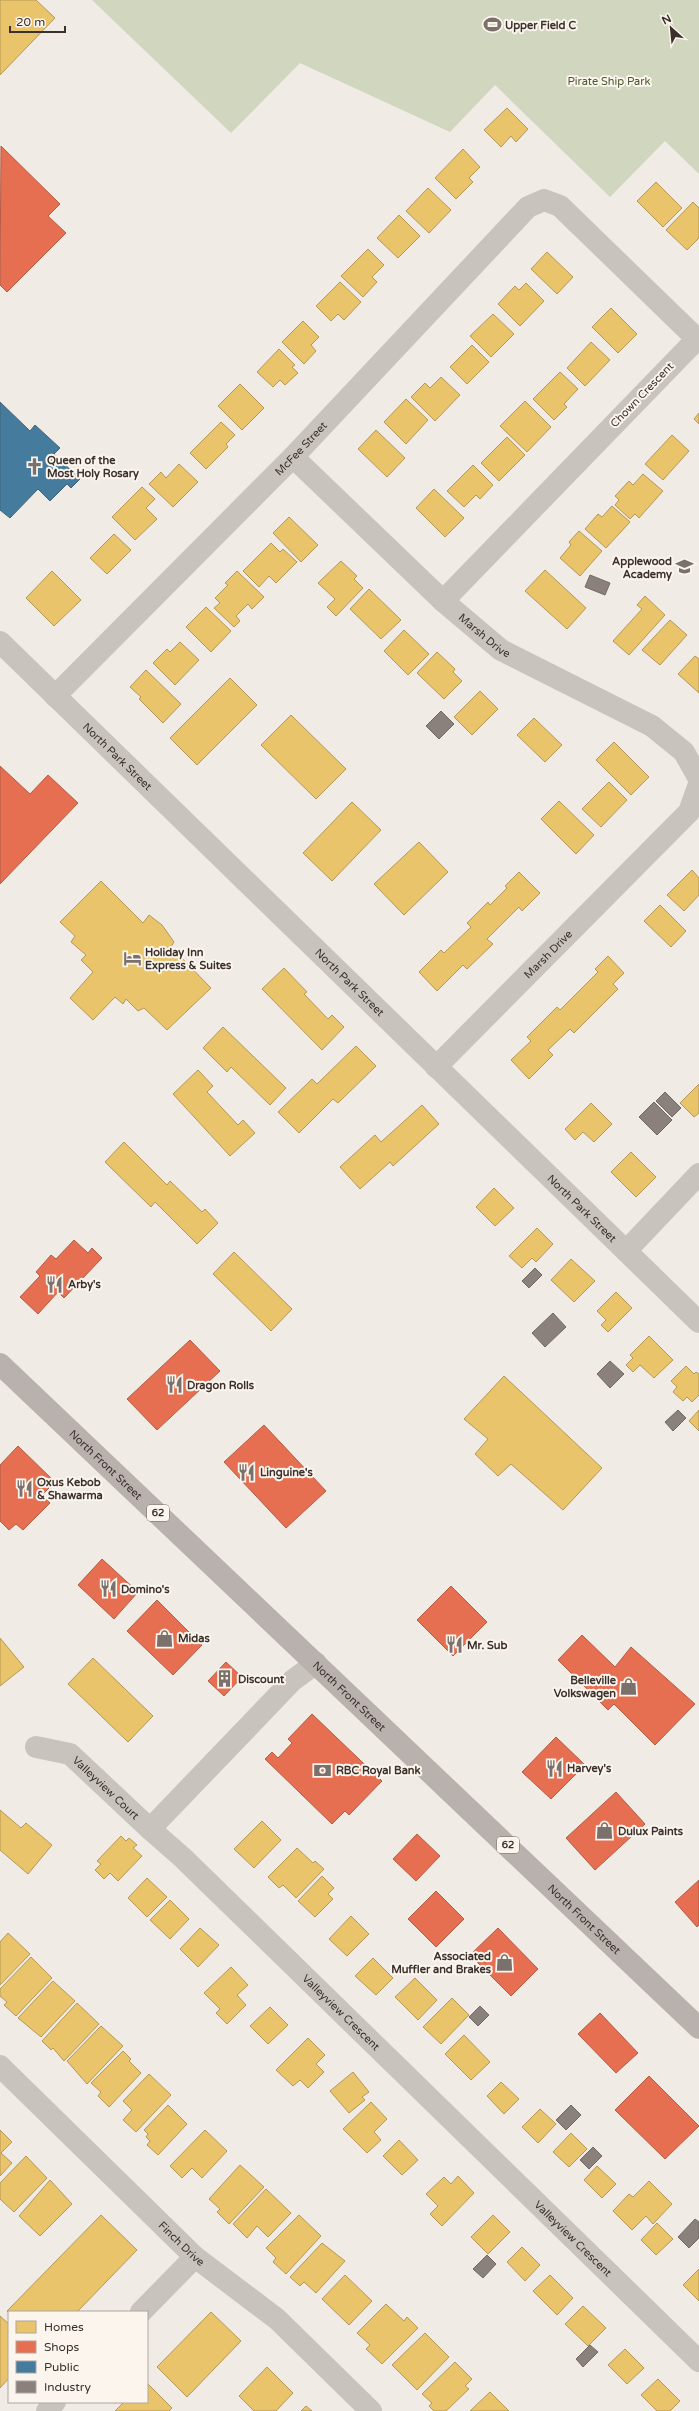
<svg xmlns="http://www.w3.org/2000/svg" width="699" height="2411" viewBox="0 0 699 2411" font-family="'Varela Round',sans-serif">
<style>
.green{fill:#d1d6bf}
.homes{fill:#e9c46a;stroke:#b59857}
.shops{fill:#e76f51;stroke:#b35c46}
.public{fill:#457b9d;stroke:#42647b}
.industry{fill:#8a817c;stroke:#726964}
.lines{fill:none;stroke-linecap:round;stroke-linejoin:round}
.minor{stroke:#c9c3be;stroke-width:22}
.major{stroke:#b8b1ad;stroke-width:22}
.labels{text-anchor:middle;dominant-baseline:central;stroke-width:4;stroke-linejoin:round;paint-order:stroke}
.shield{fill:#fbf5ee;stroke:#756b66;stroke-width:1}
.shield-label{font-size:10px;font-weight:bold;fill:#3b302b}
.poi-label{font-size:11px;font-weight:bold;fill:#3b302b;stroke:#fbf5ee;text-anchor:start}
.park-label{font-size:11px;fill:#4a5a2e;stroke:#fbf5ee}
.street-label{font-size:11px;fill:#3b302b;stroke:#fbf5ee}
</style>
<rect width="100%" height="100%" fill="#f0ebe5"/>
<path class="green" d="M92 0H699V174L665 141 610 197 495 85 450 132 300 63 231 133Z"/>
<path class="homes" d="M0 0H36L55 18 0 75Z
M507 108 528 129 516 142 511 136 501 147 484 130Z
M463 149 480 167 469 178 473 182 456 199 435 178Z
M656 182 682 208 663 227 637 201Z
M428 188 451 210 429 233 406 211Z
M693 202 699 208V238L687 250 666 230Z
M399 215 420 236 398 258 377 238Z
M368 249 384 265 372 277 377 282 363 297 341 276Z
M547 252 573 277 557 294 531 269Z
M340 282 361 302 344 320 338 314 331 321 316 306Z
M526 283 544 301 520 326 498 304 515 286 519 290Z
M611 308 637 334 618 353 592 327Z
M493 314 514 334 491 357 470 336Z
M303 321 319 337 311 345 316 351 304 364 282 342Z
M591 342 610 360 585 386 567 368Z
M472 345 489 362 467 384 450 367Z
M279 349 295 365 292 367 298 373 285 385 280 380 273 387 257 372Z
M560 372 578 389 564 404 567 407 554 420 533 399Z
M441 377 460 395 435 421 411 397 425 383 430 388Z
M240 384 264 408 242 430 218 406Z
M406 399 428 420 406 444 384 422Z
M525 401 551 427 527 452 500 426Z
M699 413V424L694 419Z
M221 422 235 435 226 444 228 447 206 469 190 453Z
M376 430 405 458 387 477 358 449Z
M672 435 689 451 663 480 645 464Z
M507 437 525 455 499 481 481 463Z
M179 464 198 482 173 507 149 484 161 472 166 478Z
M473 465 493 485 480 499 476 495 464 507 447 491Z
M643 474 663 491 639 518 635 514 630 519 615 505 619 500 615 496 629 481 633 485Z
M142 487 155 499 146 508 157 519 135 540 112 517Z
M434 489 464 518 445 537 416 508Z
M612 506 630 522 606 548 585 529 598 514 602 517Z
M289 517 318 545 301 562 273 533Z
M579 531 602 551 580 576 560 558 571 545 569 542Z
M114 534 131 550 107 574 90 558Z
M271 543 280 552 283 549 297 562 276 583 269 576 259 587 243 571Z
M341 561 357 576 354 579 363 588 336 616 327 607 335 599 318 583Z
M545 570 586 608 567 629 525 591Z
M52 571 81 600 54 626 26 598Z
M237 571 264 597 252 609 248 604 236 616 240 621 234 627 214 608 220 603 215 598 228 585 225 583Z
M369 589 401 620 381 639 350 609Z
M645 596 665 615 629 655 613 641 642 609 637 605Z
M206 607 231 631 211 652 186 627Z
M670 620 687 635 660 665 642 650Z
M404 630 429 654 408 675 384 651Z
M180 642 199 660 175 685 153 663 167 649 170 652Z
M437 652 455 669 453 672 462 681 444 699 417 673Z
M695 656 699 659V693L678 674Z
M146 670 181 704 163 723 139 699 141 697 130 687Z
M230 678 257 705 197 765 170 738Z
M480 691 498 709 472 735 454 717Z
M291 715 346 769 316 799 261 745Z
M534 718 562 745 545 762 517 735Z
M614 742 649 777 631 795 596 760Z
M609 782 627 800 601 827 582 809Z
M559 801 594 835 576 854 541 819Z
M352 802 381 830 332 881 303 853Z
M419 842 448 872 404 915 374 884Z
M692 870 699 878V895L684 911 667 895Z
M519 872 540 893 522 911 519 907 487 939 493 944 467 969 463 965 437 991 419 972 441 950 444 953 471 927 467 923 488 902 490 905 507 888 505 886Z
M101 881 143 923 149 915 162 925 174 942 171 947 211 988 167 1030 144 1008 138 1011 126 999 123 1004 115 997 93 1020 70 998 93 972 81 960 86 955 71 942 75 936 60 922Z
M660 905 686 931 671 947 644 921Z
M608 956 624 973 613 984 618 989 574 1033 570 1029 548 1050 553 1055 529 1079 511 1060 531 1041 527 1037 557 1007 560 1010 598 972 595 969Z
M284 968 307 992 304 994 328 1019 332 1015 344 1027 322 1050 262 989Z
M223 1027 286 1088 270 1105 231 1067 227 1072 203 1048Z
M356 1046 376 1066 338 1103 333 1099 299 1133 278 1112 312 1079 317 1084Z
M198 1070 213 1086 207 1092 238 1125 243 1120 255 1133 230 1156 173 1094Z
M699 1084V1113L694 1117 680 1103Z
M591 1103 612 1124 594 1142 583 1132 575 1140 565 1129Z
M422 1105 439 1124 393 1166 390 1162 360 1189 340 1167 375 1135 381 1142Z
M124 1142 167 1185 170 1181 202 1212 205 1209 218 1223 197 1244 155 1202 151 1207 105 1162Z
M631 1152 656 1177 636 1197 611 1172Z
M494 1188 514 1208 495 1226 476 1207Z
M537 1228 553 1244 536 1262 532 1258 522 1268 509 1256Z
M234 1252 292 1309 271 1331 213 1274Z
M571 1259 595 1281 574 1302 551 1280Z
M616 1292 632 1308 608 1332 601 1325 606 1320 597 1311Z
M649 1336 673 1360 654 1378 640 1365 633 1372 626 1365 633 1358 630 1355Z
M686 1366 694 1374 696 1372 699 1374V1395L692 1402 687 1397 683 1401 673 1392 677 1387 671 1381Z
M504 1376 602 1468 563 1510 511 1464 498 1476 475 1454 488 1439 464 1419Z
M699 1410V1431L689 1421Z
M0 1638 24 1667 0 1686Z
M93 1658 153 1716 128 1742 68 1684Z
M0 1810 21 1828 26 1823 52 1845 28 1874 0 1850Z
M262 1821 281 1840 254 1868 234 1849Z
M121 1836 126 1841 129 1838 137 1845 133 1848 142 1856 118 1881 110 1873 104 1879 95 1870 101 1864 97 1861Z
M297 1848 313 1863 315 1861 324 1869 296 1898 283 1885 279 1888 268 1877Z
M322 1876 334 1888 328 1894 333 1899 315 1917 298 1901Z
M147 1878 167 1897 147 1917 128 1898Z
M170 1900 189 1919 170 1939 150 1920Z
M351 1916 369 1934 347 1956 329 1939Z
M200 1928 219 1945 198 1967 180 1949Z
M8 1933 30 1954 0 1985V1942Z
M31 1957 52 1978 16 2016 4 2005 7 2002 0 1996V1989Z
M373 1958 393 1978 376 1995 355 1976Z
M231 1967 248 1985 237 1995 246 2005 227 2024 216 2013 220 2009 204 1993Z
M415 1978 437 2000 418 2020 395 1997Z
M53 1981 75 2001 41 2037 18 2018Z
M452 1998 469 2015 441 2044 423 2027Z
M77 2003 99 2024 64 2061 53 2048 51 2050 42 2041Z
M270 2007 288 2025 268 2044 250 2026Z
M101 2026 123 2046 87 2084 67 2061Z
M464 2035 490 2062 471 2080 445 2054Z
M308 2038 325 2055 316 2064 324 2072 308 2088 300 2080 293 2086 276 2070Z
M123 2051 131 2059 129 2061 141 2073 109 2107 98 2096 101 2092 91 2083Z
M353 2072 369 2092 362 2097 365 2100 349 2113 330 2091Z
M149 2074 171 2095 136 2132 123 2120 132 2110 123 2101Z
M501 2082 519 2099 504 2114 487 2096Z
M371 2102 387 2119 374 2132 381 2140 367 2153 343 2129Z
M168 2105 187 2124 158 2155 147 2145 150 2141 146 2137 148 2134 144 2130Z
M540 2109 556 2124 538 2143 522 2127Z
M0 2130 12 2142 1 2153 12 2163 0 2176Z
M205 2130 227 2151 202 2178 192 2168 182 2178 170 2166Z
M571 2133 587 2149 569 2167 553 2152Z
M399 2140 418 2160 402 2175 383 2156Z
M26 2156 47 2178 14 2212 0 2199V2183Z
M240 2165 264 2187 229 2224 217 2212 220 2209 209 2199Z
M597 2166 616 2184 602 2198 584 2180Z
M458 2176 474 2193 442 2226 430 2214 438 2206 426 2194 444 2177 451 2184Z
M50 2180 72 2204 40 2236 19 2216Z
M649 2181 672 2204 653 2224 646 2216 632 2230 613 2211 629 2194 633 2197Z
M266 2189 291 2213 268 2237 257 2226 247 2238 233 2224Z
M101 2215 137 2250 77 2312 9 2313 7 2311Z
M299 2215 321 2236 286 2274 273 2262 276 2258 266 2248Z
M493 2215 510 2232 488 2254 471 2237Z
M657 2223 673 2239 656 2255 641 2240Z
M322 2243 345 2261 316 2293 304 2282 300 2286 290 2277Z
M522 2247 540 2265 525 2281 507 2262Z
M699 2269V2301L683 2285Z
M345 2275 372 2301 349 2325 322 2299Z
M550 2275 573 2298 557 2315 533 2291Z
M386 2304 404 2321 407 2317 418 2328 382 2364 366 2349 370 2345 357 2333Z
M583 2306 606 2328 588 2346 565 2324Z
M211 2312 241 2341 187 2397 157 2367Z
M0 2316 9 2324V2378L0 2388Z
M425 2333 449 2357 417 2390 392 2365Z
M625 2349 644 2368 627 2384 608 2365Z
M455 2362 472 2379 465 2386 469 2389 446 2411H434L429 2406 432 2403 422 2394Z
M267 2367 293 2393 276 2411H254L239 2396Z
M658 2379 680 2401 670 2411H657L641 2395Z
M147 2383 172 2408 169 2411H115L124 2402H147Z
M490 2392 509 2411H470Z
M306 2406 312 2411H301Z"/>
<path class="shops" d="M1 146 60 204 48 216 66 233 7 292 0 285Z
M0 766 30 794 48 775 78 803 0 884Z
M74 1240 88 1253 92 1248 102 1258 64 1298 58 1292 38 1314 20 1297 40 1276 36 1272 51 1255 56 1259Z
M190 1340 220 1371 157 1430 127 1399Z
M264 1425 326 1491 286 1528 224 1462Z
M18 1446 55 1482 42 1495 50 1503 23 1530 16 1524 9 1530 0 1521V1465Z
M102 1559 138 1592 114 1619 78 1585Z
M451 1586 487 1622 453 1656 417 1620Z
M157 1600 202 1645 173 1675 127 1631Z
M582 1635 615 1667 631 1647 695 1704 655 1745 614 1704 608 1710 558 1660Z
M226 1662 242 1677 224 1696 208 1681Z
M312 1714 382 1781 349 1815 345 1811 332 1824 265 1759 272 1752 278 1758 292 1743 288 1739Z
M556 1737 585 1765 551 1799 522 1772Z
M616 1792 645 1824 595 1870 566 1838Z
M417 1834 440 1856 416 1881 393 1859Z
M699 1880V1925L697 1927 675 1902Z
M436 1891 464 1919 436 1947 408 1919Z
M498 1928 538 1969 511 1996 470 1955Z
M600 2013 638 2053 616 2073 578 2034Z
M649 2076 699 2126 665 2159 615 2110Z"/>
<path class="public" d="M0 402 30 431 35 425 60 448 54 454 80 479 71 488 67 484 50 501 38 489 10 518 0 510Z"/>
<path class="industry" d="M590 575 610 583 605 595 585 587Z
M441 711 454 724 439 739 426 726Z
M665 1092 681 1108 672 1117 656 1101Z
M654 1102 672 1120 657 1135 639 1117Z
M535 1268 542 1275 529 1288 522 1281Z
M553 1313 566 1327 545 1347 532 1333Z
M610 1361 624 1374 610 1388 597 1374Z
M678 1410 686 1418 673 1431 665 1422Z
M480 2006 489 2015 478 2026 469 2017Z
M571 2105 581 2115 566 2130 556 2120Z
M593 2147 602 2156 589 2169 580 2160Z
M695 2219 699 2222V2238L689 2248 678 2237Z
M487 2255 496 2264 483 2278 473 2269Z
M590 2345 598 2352 583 2367 576 2359Z"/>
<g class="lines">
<g class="minor">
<path id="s1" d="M293 457 443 601 501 650 652 726 684 752 699 779"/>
<path id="s2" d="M0 642 699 1322"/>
<path id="s3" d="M55 696 293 457 528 207 544 200 560 206 697 339 443 601"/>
<path id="s4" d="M436 1067 689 812 699 784"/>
<path d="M626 1251 699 1174"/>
<path id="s5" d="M316 1663 292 1681 150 1829 183 1858 699 2361"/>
<path id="s6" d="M36 1747 70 1754 150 1829"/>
<path id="s7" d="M0 2066 195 2257 277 2319 371 2411"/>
<path d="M141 2312 195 2257"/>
<path d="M47 2411 55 2402"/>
</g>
<path class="major" id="s8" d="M0 1364 699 2028"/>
</g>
<defs>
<symbol id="stadium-bare" viewBox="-9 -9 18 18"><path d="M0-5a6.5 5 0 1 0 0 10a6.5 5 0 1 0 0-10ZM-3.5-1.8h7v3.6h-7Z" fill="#7a716c" stroke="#fbf5ee" stroke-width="2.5" paint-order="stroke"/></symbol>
<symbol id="church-bare" viewBox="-9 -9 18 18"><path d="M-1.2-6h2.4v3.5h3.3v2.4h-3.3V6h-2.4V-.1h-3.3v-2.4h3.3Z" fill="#7a716c" stroke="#fbf5ee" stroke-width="2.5" paint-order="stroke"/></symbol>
<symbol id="school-bare" viewBox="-9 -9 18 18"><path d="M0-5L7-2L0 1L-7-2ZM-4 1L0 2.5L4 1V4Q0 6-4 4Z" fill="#7a716c" stroke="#fbf5ee" stroke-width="2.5" paint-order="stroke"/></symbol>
<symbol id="hotel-bare" viewBox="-9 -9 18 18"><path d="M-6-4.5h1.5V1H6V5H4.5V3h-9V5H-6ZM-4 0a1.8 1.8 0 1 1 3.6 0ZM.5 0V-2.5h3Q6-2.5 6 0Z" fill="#7a716c" stroke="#fbf5ee" stroke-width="2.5" paint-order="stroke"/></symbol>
<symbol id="restaurant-bare" viewBox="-9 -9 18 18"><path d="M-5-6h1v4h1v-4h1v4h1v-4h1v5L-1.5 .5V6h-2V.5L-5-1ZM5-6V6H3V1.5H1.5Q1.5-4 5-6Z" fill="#7a716c" stroke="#fbf5ee" stroke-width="2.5" paint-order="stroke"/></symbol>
<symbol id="shop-bare" viewBox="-9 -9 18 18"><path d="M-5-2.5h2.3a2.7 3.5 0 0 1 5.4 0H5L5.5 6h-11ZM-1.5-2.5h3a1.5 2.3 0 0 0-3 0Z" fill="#7a716c" stroke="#fbf5ee" stroke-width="2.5" paint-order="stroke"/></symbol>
<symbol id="building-bare" viewBox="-9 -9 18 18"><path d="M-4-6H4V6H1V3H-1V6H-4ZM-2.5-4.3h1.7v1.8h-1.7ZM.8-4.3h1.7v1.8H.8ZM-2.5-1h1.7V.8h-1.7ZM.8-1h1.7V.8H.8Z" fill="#7a716c" stroke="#fbf5ee" stroke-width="2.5" paint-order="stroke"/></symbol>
<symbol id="bank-bare" viewBox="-9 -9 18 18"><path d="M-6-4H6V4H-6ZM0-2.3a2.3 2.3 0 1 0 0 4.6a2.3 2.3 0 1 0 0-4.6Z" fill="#7a716c" stroke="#fbf5ee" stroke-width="2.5" paint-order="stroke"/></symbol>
</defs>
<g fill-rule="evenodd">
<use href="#stadium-bare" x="480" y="12" width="25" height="25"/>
<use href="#church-bare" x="22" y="454" width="25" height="25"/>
<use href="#school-bare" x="672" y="554" width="25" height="25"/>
<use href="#hotel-bare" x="120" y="946" width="25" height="25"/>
<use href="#restaurant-bare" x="42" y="1272" width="25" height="25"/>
<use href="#restaurant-bare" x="162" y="1372" width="25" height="25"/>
<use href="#restaurant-bare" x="234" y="1460" width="25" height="25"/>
<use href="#restaurant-bare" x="12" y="1476" width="25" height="25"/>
<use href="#restaurant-bare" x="96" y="1576" width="25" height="25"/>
<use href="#shop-bare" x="152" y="1626" width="25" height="25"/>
<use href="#restaurant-bare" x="442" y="1632" width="25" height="25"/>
<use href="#building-bare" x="212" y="1666" width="25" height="25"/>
<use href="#shop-bare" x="616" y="1674" width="25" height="25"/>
<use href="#restaurant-bare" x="542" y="1756" width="25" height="25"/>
<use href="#bank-bare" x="310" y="1758" width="25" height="25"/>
<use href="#shop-bare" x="592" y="1818" width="25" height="25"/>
<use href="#shop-bare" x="492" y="1950" width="25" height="25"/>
</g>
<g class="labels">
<g class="shield">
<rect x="147" y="1505" width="22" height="16" rx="3"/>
<rect x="497" y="1837" width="22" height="16" rx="3"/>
</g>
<g class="shield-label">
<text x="158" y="1513">62</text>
<text x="508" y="1845">62</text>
</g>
<g class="poi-label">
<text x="505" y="25">Upper Field C</text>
<text x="47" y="460">Queen of the<tspan x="47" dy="13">Most Holy Rosary</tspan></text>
<text x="672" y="561" text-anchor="end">Applewood<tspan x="672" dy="13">Academy</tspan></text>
<text x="145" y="952">Holiday Inn<tspan x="145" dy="13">Express &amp; Suites</tspan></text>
<text x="68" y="1284">Arby's</text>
<text x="187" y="1385">Dragon Rolls</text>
<text x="260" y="1472">Linguine's</text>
<text x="37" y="1482">Oxus Kebob<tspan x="37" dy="13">&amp; Shawarma</tspan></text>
<text x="121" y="1589">Domino's</text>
<text x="178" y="1638">Midas</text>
<text x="467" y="1645">Mr. Sub</text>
<text x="238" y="1679">Discount</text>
<text x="616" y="1680" text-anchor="end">Belleville<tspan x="616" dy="13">Volkswagen</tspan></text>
<text x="567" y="1768">Harvey's</text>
<text x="336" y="1770">RBC Royal Bank</text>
<text x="618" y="1831">Dulux Paints</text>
<text x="491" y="1956" text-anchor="end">Associated<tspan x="491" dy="13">Muffler and Brakes</tspan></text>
</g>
<g class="park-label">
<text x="609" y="81">Pirate Ship Park</text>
</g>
<g class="street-label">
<text transform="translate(642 395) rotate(-46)">Chown Crescent</text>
<text stroke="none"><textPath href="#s3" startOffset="349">McFee Street</textPath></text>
<text stroke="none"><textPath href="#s1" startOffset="262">Marsh Drive</textPath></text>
<text stroke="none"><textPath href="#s2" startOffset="164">North Park Street</textPath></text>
<text stroke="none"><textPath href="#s4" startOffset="159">Marsh Drive</textPath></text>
<text stroke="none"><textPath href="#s2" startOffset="488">North Park Street</textPath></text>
<text stroke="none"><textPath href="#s2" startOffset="812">North Park Street</textPath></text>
<text stroke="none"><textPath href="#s8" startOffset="146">North Front Street</textPath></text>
<text stroke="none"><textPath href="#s8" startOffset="482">North Front Street</textPath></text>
<text stroke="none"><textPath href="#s6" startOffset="84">Valleyview Court</textPath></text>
<text stroke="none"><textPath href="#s8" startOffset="806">North Front Street</textPath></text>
<text stroke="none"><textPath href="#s5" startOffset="500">Valleyview Crescent</textPath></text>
<text stroke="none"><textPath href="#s5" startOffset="824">Valleyview Crescent</textPath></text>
<text stroke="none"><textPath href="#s7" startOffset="254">Finch Drive</textPath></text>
</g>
</g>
<rect x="8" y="2311" width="140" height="92" fill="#fbf5ee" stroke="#aea6a0"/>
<rect x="16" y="2321" width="20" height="12" fill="#e9c46a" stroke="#aea6a0"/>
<text x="44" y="2331" font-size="12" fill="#3b302b">Homes</text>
<rect x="16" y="2341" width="20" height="12" fill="#e76f51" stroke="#aea6a0"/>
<text x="44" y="2351" font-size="12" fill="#3b302b">Shops</text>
<rect x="16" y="2361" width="20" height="12" fill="#457b9d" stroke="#aea6a0"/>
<text x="44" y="2371" font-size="12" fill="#3b302b">Public</text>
<rect x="16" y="2381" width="20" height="12" fill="#8a817c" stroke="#aea6a0"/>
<text x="44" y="2391" font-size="12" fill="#3b302b">Industry</text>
<g transform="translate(671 28) rotate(333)" stroke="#fbf5ee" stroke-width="3" paint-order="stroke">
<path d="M0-3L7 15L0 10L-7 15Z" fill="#3b302b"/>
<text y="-6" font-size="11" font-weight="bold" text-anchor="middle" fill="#3b302b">N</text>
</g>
<path d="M10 26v6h55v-6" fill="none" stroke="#3b302b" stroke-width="2"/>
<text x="16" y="26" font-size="12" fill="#3b302b" stroke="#fbf5ee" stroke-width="3" paint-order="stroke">20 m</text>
</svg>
